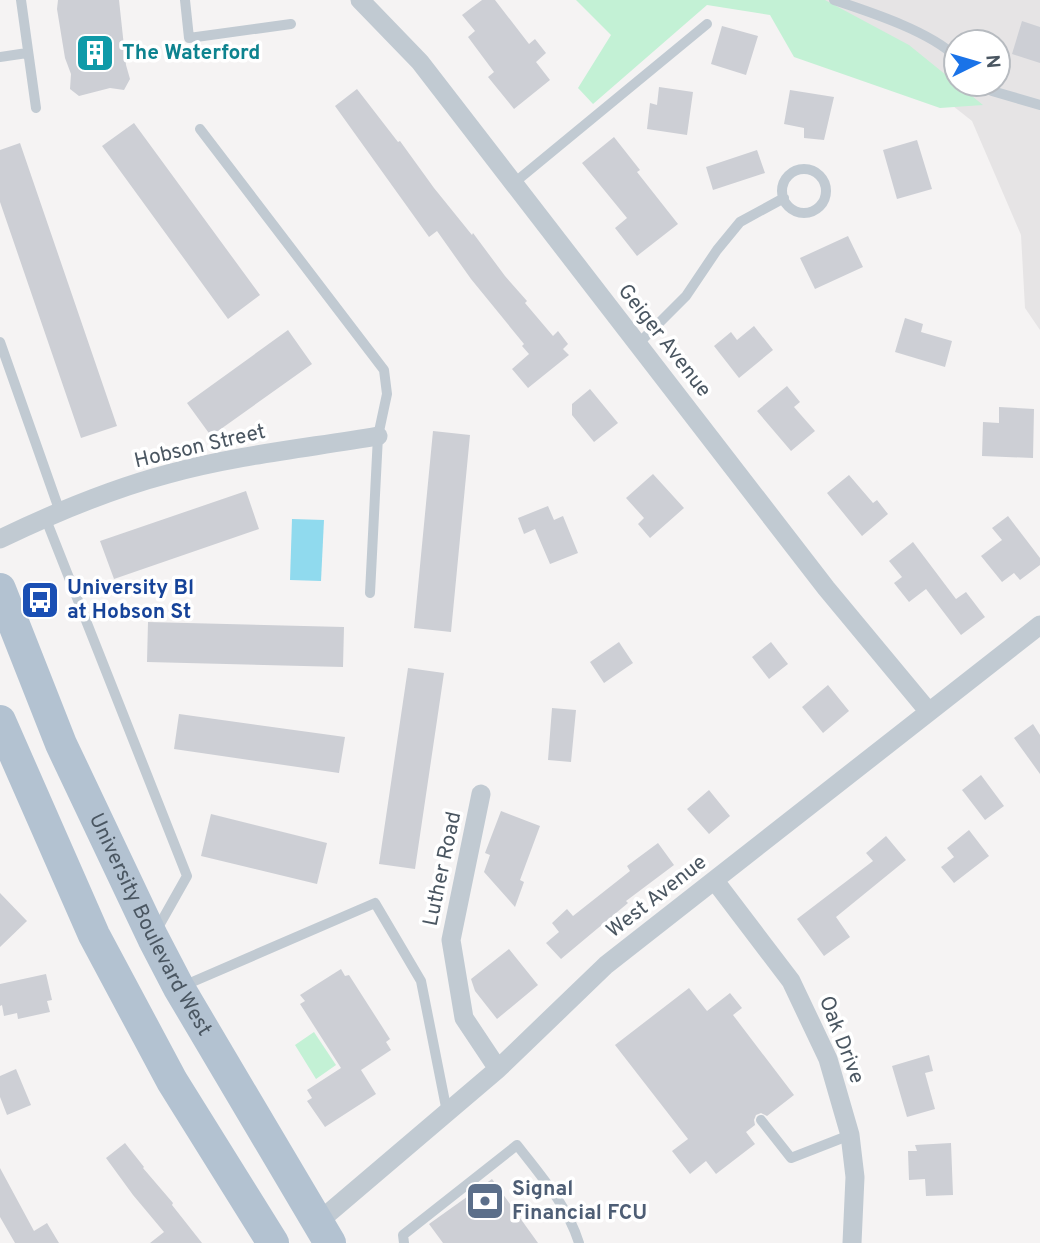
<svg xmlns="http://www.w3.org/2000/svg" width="1040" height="1243" viewBox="0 0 1040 1243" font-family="Overpass,sans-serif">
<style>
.education{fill:#e6e4e5;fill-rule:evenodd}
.green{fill:#c3f1d5}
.water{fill:#90daee}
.building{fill:#cdcfd5}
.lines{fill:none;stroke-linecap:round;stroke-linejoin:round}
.lane{stroke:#c1cad2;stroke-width:10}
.street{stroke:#c1cad2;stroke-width:19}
.primary{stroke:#b3c2d1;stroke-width:32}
.labels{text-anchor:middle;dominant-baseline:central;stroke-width:7;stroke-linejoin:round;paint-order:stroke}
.culture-label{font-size:21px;font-weight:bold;fill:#0d838f;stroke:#fff;text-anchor:start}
.street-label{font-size:21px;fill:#4a5661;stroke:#fff}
.transit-label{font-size:21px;font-weight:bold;fill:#164399;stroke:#fff;text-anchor:start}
.service-label{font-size:21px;font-weight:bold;fill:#4e5e75;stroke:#fff;text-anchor:start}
</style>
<rect width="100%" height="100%" fill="#f5f3f3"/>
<path class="education" d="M819 0H1040V330L1025 308 1021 235 972 121ZM956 42H998V84H956Z"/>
<path class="green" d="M576 0H825L909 45 983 105 940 108 794 57 770 15 707 5 593 104 578 88 611 35Z
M314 1032 336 1065 316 1079 295 1045Z"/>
<path class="water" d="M292 519 324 520 321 581 290 580Z"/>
<path class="building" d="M58 0H119L126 65 130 79 124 90 110 88 79 96 70 89 71 74 65 58 57 9Z
M482 0H495L529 44 535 39 546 53 536 62 550 80 514 109 488 77 494 72 468 37 475 31 462 15Z
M1022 21 1040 27V63L1012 54Z
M722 26 758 36 746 75 711 64Z
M659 87 693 92 687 135 647 129 650 103 657 105Z
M357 89 398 142 400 141 434 188 472 235 473 233 505 276 527 301 525 303 553 336 558 331 568 344 563 349 569 355 528 388 512 369 529 354 522 346 524 344 471 279 437 231 429 237 335 106Z
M790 90 834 97 824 140 804 138V128L784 124Z
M134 123 260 295 228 319 102 146Z
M614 137 640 170 637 172 678 224 637 256 615 228 627 218 582 163Z
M917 140 932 189 897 199 883 150Z
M20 143 117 426 81 438 0 202V150Z
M757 150 765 173 713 190 706 167Z
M848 236 863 267 815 289 800 258Z
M905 318 923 324 921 332 952 341 945 367 895 352Z
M754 326 773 350 739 378 714 346 731 332 737 340Z
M288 330 312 364 211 436 187 403Z
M787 386 800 402 794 407 815 431 791 451 757 411Z
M590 389 618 423 594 442 572 415V404Z
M999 407 1034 409 1033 458 982 456 983 422 999 423Z
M433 431 470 435 451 632 414 628Z
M653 474 684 508 650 538 638 524 644 518 626 498Z
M849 475 873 503 877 500 888 514 862 536 827 493Z
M246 491 259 529 114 579 100 541Z
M548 506 554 520 563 516 578 553 550 564 535 529 524 534 518 518Z
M1008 516 1040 558V565L1020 580 1014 573 1002 582 981 556 1002 540 992 528Z
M913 542 956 599 966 592 985 617 961 635 926 589 909 602 894 583 902 577 889 561Z
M148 622 344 627 343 667 147 662Z
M619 642 633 663 604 683 590 662Z
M771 642 788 664 769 679 752 657Z
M408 668 444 673 415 869 379 864Z
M828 685 849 711 823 733 802 707Z
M552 708 576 710 571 762 548 760Z
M179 714 345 737 339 773 174 749Z
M1033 724 1040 735V774L1014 738Z
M981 775 1004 806 985 820 962 790Z
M709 790 730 816 709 834 687 809Z
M501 811 540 826 520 880 524 882 515 907 484 872 490 855 485 853Z
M211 814 327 843 317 884 201 856Z
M969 830 989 856 954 883 941 867 954 857 947 848Z
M886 836 906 860 836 917 850 937 824 956 797 919 873 861 866 853Z
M658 843 674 865 626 901 628 903 561 959 546 943 559 932 552 923 567 909 573 916 630 871 627 866Z
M0 893 27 921 0 947Z
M509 949 538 985 497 1019 475 991 471 979Z
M341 969 345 976 349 975 390 1039 386 1042 391 1050 361 1070 376 1094 325 1127 307 1101 312 1098 307 1090 341 1068 300 1004 305 1001 300 995Z
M46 974 52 1000 47 1001 50 1012 18 1019 17 1013 4 1016 2 1005 0 1006V984Z
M689 988 707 1011 730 993 742 1008 733 1015 794 1095 767 1116 761 1113 756 1115 754 1120 755 1125 746 1132 755 1144 716 1174 706 1161 690 1174 672 1151 688 1139 615 1045Z
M929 1055 933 1071 925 1073 935 1109 907 1117 892 1066Z
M16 1069 31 1105 7 1115 0 1097V1076Z
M125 1143 144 1167 143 1168 173 1203 172 1205 202 1243H150L164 1232 133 1195 106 1158Z
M951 1143 953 1195 926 1196 925 1179 909 1180 908 1151H917L915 1145Z
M0 1168 34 1231 47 1223 59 1243H15L0 1217Z
M492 1179 538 1243H443L429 1224Z"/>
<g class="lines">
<path class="lane" d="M21 0 36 108
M185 0 189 38 291 24
M834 0C870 12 929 31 956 57
M0 57 27 53
M985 84 992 91 1040 105
M200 129 384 370 387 394 378 436 370 593
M782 191a22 22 0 1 1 44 0a22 22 0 1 1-44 0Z
M514 183 707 24
M0 342 60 512
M638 344 686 296 717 250 740 222 784 198
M45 517 187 876 156 931
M183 986 375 903 421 981 447 1112
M761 1120 791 1158 850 1135
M404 1243 403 1235 517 1145C541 1176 567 1205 579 1243"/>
<path class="street" d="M360 0 420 62 826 588 929 712
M0 539C54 513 111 489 168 474 237 455 308 448 378 436
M481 794 451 940 464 1018 498 1069
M715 881 791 981 828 1059 850 1135 855 1177 852 1243
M317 1223 498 1069 606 965 1040 625"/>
<g class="primary">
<path id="s1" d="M0 589 61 744 153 938 179 988 330 1243"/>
<path d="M0 721 94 935 172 1081 273 1243"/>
</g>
</g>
<defs>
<symbol id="building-square" viewBox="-11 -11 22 22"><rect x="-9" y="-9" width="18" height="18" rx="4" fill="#0f9aa8" stroke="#fff"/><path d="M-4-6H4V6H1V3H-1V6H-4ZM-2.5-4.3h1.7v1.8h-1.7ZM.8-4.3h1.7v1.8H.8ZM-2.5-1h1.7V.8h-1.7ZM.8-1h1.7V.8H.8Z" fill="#fff"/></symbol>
<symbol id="bus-square" viewBox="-11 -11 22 22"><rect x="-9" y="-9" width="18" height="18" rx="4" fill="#1a4fb4" stroke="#fff"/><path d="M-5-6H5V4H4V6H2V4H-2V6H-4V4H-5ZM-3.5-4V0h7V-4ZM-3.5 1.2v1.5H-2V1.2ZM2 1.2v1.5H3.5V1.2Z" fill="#fff"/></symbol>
<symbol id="bank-square" viewBox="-11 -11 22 22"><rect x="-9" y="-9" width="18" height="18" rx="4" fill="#5c6f8a" stroke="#fff"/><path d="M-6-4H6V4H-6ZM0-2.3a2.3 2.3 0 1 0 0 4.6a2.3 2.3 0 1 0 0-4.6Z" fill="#fff"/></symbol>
</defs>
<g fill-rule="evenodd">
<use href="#building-square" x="73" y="31" width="44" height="44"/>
<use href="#bus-square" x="18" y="578" width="44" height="44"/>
<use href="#bank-square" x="463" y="1179" width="44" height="44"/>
</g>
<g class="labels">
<g class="culture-label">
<text x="122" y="53">The Waterford</text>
</g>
<g class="street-label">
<text transform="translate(664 341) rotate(52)">Geiger Avenue</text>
<text transform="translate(200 447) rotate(-13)">Hobson Street</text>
<text transform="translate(443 869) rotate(-78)">Luther Road</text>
<text transform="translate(657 897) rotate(-38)">West Avenue</text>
<text stroke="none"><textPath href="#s1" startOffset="368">University Boulevard West</textPath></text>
<text transform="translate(841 1040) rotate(69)">Oak Drive</text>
</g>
<g class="transit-label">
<text x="67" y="588">University Bl<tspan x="67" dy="24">at Hobson St</tspan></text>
</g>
<g class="service-label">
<text x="512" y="1189">Signal<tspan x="512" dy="24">Financial FCU</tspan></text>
</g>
</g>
<g transform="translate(977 63) rotate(85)"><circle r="33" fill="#ffffff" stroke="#b7bbc0" stroke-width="2"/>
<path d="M0-5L12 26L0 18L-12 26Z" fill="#1a73e8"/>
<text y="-10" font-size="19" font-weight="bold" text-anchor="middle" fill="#4a5661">N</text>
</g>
</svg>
